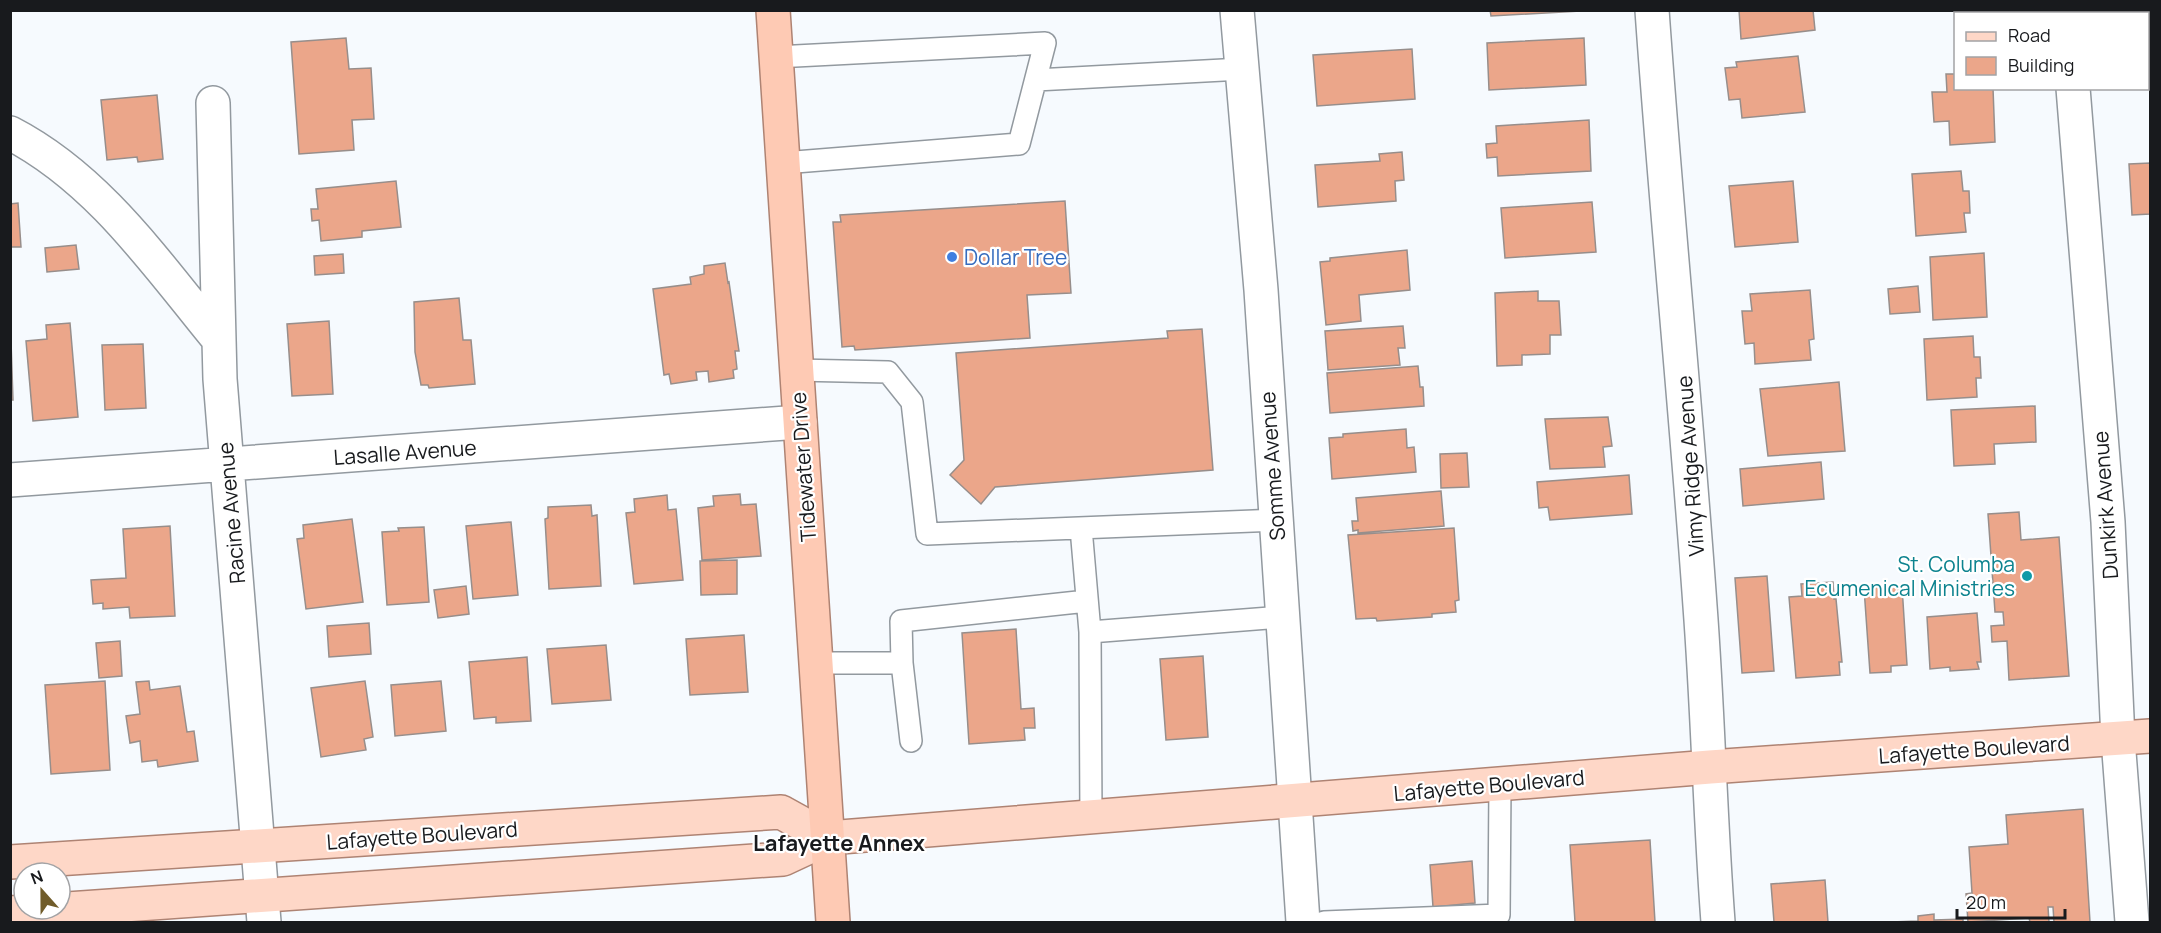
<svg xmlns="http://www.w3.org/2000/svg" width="2161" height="933" viewBox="0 0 2161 933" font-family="Manrope,sans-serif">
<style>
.building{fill:#eba68a;stroke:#978e8b;stroke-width:1.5}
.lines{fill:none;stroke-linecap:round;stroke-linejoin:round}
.service-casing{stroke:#92999f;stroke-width:24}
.minor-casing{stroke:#92999f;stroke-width:36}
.primary-casing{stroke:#ae8373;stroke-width:36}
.trunk-casing{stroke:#ae8373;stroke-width:36}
.service{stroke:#fff;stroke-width:21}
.minor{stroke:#fff;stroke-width:33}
.primary{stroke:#fed7c7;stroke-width:33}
.trunk{stroke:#fecab4;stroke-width:33}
.shop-dot{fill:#3f7fe0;stroke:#fff;stroke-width:2}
.culture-dot{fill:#0f9aa8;stroke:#fff;stroke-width:2}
.labels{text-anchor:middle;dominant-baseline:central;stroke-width:4.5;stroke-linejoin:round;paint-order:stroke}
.shop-label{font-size:21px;fill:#366cbe;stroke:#fff;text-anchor:start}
.street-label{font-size:21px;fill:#181a1d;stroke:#fff}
.culture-label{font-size:21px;fill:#0d838f;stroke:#fff;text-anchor:end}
.neighbourhood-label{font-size:22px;font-weight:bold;fill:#181a1d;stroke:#fff}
</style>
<rect width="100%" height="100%" fill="#f6fafe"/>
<path class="building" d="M1490 10H1580V11L1491 16Z
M1739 10H1813L1815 30 1741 39Z
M346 38 349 69 371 68 374 119 352 120 354 150 299 154 291 42Z
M1584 38 1586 85 1489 90 1487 43Z
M1412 49 1415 99 1317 106 1313 55Z
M1798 56 1805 112 1742 118 1740 99 1729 100 1725 68 1737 67 1736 62Z
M1946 74H1956V88H1993L1995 142 1950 145 1949 121 1934 122 1932 92H1947Z
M157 95 163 159 138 162 137 157 107 160 101 100Z
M1589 120 1591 171 1498 176 1497 157 1487 158 1486 144 1497 143 1496 126Z
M1402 152 1404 180 1395 181 1396 201 1318 207 1315 165 1380 161 1379 154Z
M2150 163V214L2132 215 2129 164Z
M1961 171 1963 191H1969L1970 213H1964L1966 232 1916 236 1912 174Z
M396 181 401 227 362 231V237L321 241 319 220 312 221 311 209H318L316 189Z
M1793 181 1798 242 1735 247 1729 186Z
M1065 201 1071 293 1027 295 1030 338 855 350 854 346 842 347 833 222H841L840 215Z
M1592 202 1596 252 1505 258 1501 208Z
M18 203 21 247H10V204Z
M76 245 79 269 47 272 45 248Z
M1407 250 1410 290 1359 295 1361 321 1326 325 1320 262 1330 261V258Z
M1984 253 1987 317 1933 320 1930 257Z
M343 254 344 273 315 275 314 256Z
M725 263 728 283 729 282 739 351H735L737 369 733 370 734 378 709 382 708 371 696 372 697 380 671 384 669 374 664 375 653 289 691 284 690 277 704 274V266Z
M1918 286 1920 312 1890 314 1888 289Z
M1810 290 1814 339 1809 340 1811 360 1755 364 1754 343 1745 344 1742 311H1752L1750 294Z
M1538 291V301H1559L1561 335H1550V354L1522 355V365L1497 366 1495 293Z
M459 298 463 340H471L475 384 429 388 428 385H421L415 352 414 302Z
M329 321 333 394 292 396 287 324Z
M70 323 78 417 33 421 26 341 47 339 46 325Z
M1403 326 1405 348H1398L1400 365 1328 370 1325 331Z
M1202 329 1213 470 995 487 981 504 950 475 964 460 956 353 1168 338 1167 331Z
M1973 336 1974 357H1980L1981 378H1976L1977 397 1927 400 1924 339Z
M11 341 13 400H10V341Z
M143 344 146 408 105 410 102 345Z
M1418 366 1420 387H1423L1424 406 1330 413 1327 373Z
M1839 382 1845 451 1768 456 1760 389Z
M2035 406 2036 442 1994 444 1995 464 1954 466 1951 410Z
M1608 417 1612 446 1603 447 1605 467 1550 469 1545 419Z
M1406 429 1407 448 1414 447 1416 472 1332 479 1329 438 1343 437V434Z
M1467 453 1469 487 1441 488 1440 454Z
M1821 462 1824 499 1743 506 1740 469Z
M1629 475 1632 514 1550 520 1548 507 1539 508 1537 482Z
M1441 491 1444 526 1358 533V530L1353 531 1352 521H1358L1356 498Z
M740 494 741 505 756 504 761 556 702 560 698 508 714 506 713 496Z
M667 495 668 510 676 509 683 580 634 584 626 513 635 512 634 499Z
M591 505 592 516 597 515 601 586 549 589 545 519 548 518V507Z
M2019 512 2021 540 2059 537 2069 676 2009 680 2007 641 1992 642 1991 626 2004 625 2003 612H1995L1988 514Z
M352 519 363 602 306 609 297 539 304 538 303 525Z
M511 522 518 595 473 599 466 526Z
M170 526 175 616 130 618 129 607 103 609V603L93 604 91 580 126 578 123 529Z
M424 527 429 602 387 605 382 532 399 531 398 528Z
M1454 528 1459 600 1455 601 1456 612 1432 614V617L1377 621 1376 618 1356 619 1348 535Z
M737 560V594L701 595 700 561Z
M1767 576 1774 671 1742 673 1735 578Z
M1833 582 1834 599H1836L1842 662H1839L1840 675 1796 678 1789 597 1802 596 1801 584Z
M466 586 469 614 438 618 434 590Z
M1902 586 1907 665 1891 666V672L1870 673 1864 588Z
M1977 613 1981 662H1977L1979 669 1950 671V667L1930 669 1927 617Z
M369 623 371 654 329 657 327 626Z
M1016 629 1021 709 1034 708 1035 728H1024L1025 740 969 744 962 633Z
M744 635 748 692 690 695 686 639Z
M120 641 122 676 99 678 96 643Z
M606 645 611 700 552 704 547 649Z
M1203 656 1208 737 1166 740 1160 659Z
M527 657 531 721 496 723V717L474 719 469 662Z
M105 681 110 770 51 774 45 685Z
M149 681 150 690 180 686 187 732 194 731 198 761 158 767 157 760 142 762 140 741 130 743 126 716 140 714 136 682Z
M365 681 373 737 364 739 366 750 321 757 311 688Z
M441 681 446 731 395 736 391 685Z
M2083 809 2090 922H2054L2053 907H2048L2049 922H2030L2029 918 1968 922 1966 894 1972 893 1969 847 2008 844 2006 815Z
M1650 840 1655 922H1575L1570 845Z
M1472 861 1475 903 1433 907 1430 865Z
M1825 880 1828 922H1774L1771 884Z
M1934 914V920L1963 919V922H1891L1918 921V916Z"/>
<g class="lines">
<defs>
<path id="service" d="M776 57 1045 43 1019 144 783 163
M1036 80 1242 69
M796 370 888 372 912 402 927 534 1276 520
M1081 528 1090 632 1282 617
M1090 632 1091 818
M816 663H902L901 621 1087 601
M902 663 911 741
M1324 922 1499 915 1500 784"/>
<path id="minor" d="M1237 10 1261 290 1303 922
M1652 10C1666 209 1686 407 1700 606 1708 711 1710 817 1718 922
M2067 10V14
M2073 88 2108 522 2118 739 2132 922
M213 103 220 379 264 922
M10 133C99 179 157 265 219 340
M10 480 800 422"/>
<path id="primary" d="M10 862 781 812 828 838
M10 913 783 859 828 838 1710 767 2150 736"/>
<path id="trunk" d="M773 10 833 922"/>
</defs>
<use href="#service" class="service-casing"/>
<use href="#minor" class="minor-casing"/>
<use href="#primary" class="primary-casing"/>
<use href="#trunk" class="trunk-casing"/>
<use href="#service" class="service"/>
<use href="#minor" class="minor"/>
<use href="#primary" class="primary"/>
<use href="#trunk" class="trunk"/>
</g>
<circle class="shop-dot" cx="952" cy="257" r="6"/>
<circle class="culture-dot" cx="2027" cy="576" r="6"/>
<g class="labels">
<g class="shop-label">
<text x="964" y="257">Dollar Tree</text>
</g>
<g class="street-label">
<text transform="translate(405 452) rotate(-4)">Lasalle Avenue</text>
<text transform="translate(1272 466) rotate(-94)">Somme Avenue</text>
<text transform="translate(1690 466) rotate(-94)">Vimy Ridge Avenue</text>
<text transform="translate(803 467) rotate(-94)">Tidewater Drive</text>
<text transform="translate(2105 505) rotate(-94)">Dunkirk Avenue</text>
<text transform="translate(231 513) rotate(-95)">Racine Avenue</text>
<text transform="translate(1974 749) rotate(-4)">Lafayette Boulevard</text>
<text transform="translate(1489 785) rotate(-5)">Lafayette Boulevard</text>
<text transform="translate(422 835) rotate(-4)">Lafayette Boulevard</text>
</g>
<g class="culture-label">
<text x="2015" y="564">St. Columba<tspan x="2015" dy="24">Ecumenical Ministries</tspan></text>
</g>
<g class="neighbourhood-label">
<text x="839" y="843">Lafayette Annex</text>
</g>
</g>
<rect width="2161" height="933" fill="none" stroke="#181a1d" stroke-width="24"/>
<rect x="1954" y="12" width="195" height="78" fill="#ffffff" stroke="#a3a3a5" stroke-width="1.5"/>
<rect x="1966" y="32" width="30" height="9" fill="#fed7c7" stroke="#a3a3a5" stroke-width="1.5"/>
<text x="2008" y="42" font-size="18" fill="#181a1d">Road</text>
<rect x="1966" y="57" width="30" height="18" fill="#eba68a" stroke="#a3a3a5" stroke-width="1.5"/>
<text x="2008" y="72" font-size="18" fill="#181a1d">Building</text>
<g transform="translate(42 891) rotate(339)"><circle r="28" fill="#ffffff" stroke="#a3a3a5" stroke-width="1.5"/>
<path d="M0-4.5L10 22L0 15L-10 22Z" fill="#705c2a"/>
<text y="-9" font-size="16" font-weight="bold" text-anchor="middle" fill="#181a1d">N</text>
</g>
<path d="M1957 909v9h108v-9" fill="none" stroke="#181a1d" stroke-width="3"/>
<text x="1966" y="909" font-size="18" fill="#181a1d" stroke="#ffffff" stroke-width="4.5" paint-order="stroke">20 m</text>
</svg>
